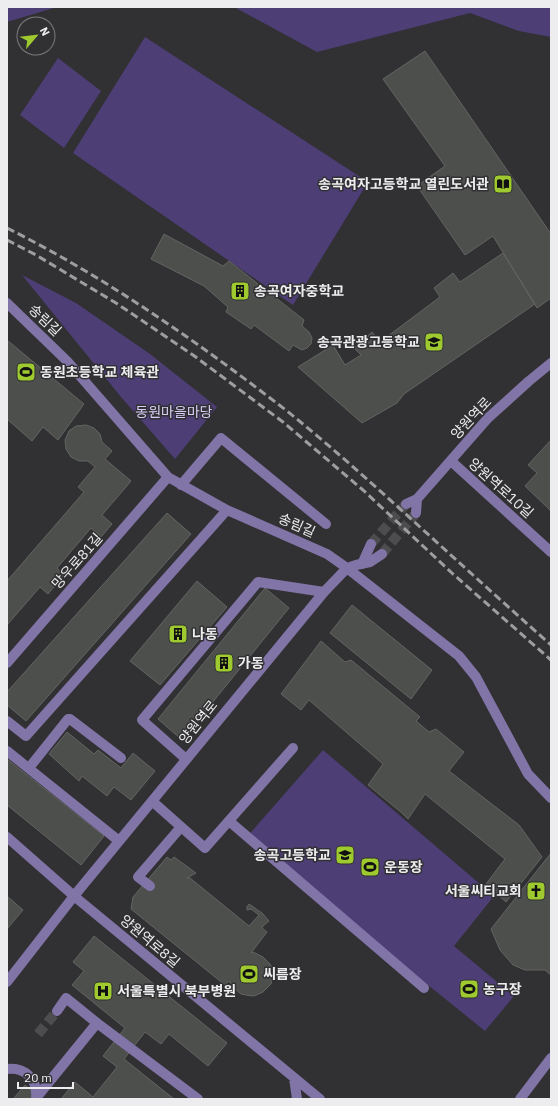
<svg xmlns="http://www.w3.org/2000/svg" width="558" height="1106" viewBox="0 0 558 1106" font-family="'IBM Plex Sans','Noto Sans KR',sans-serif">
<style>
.green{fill:#4e3e76}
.building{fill:#4d4f4c;stroke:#636562}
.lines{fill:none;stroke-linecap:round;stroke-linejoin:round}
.minor-tunnel{stroke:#4d4c4f;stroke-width:10;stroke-dasharray:10 5;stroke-linecap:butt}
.minor{stroke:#8174a7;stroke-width:10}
.rail{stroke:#9e9ea0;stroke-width:3;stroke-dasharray:8 4;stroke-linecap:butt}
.labels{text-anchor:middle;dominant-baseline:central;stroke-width:3;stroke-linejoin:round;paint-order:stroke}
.poi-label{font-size:14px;font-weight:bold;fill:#ededef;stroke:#313033;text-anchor:start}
.street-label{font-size:14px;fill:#ededef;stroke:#313033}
.park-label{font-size:14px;fill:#d7cdf6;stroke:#313033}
</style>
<rect width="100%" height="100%" fill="#313033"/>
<path class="green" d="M7 7H57L7 22Z
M234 7H551V37L519 31 470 13 317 52Z
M145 37 368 182 293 305 73 153Z
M58 58 101 91 64 148 20 115Z
M22 275 76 303 150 354 217 407 175 459 121 397Z
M323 750 494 896 454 946 514 996 485 1031 246 838Z"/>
<path class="building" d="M425 51 551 234V298L537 308 493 236 465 255 417 186 445 166 383 79Z
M164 234 223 266 229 261 304 320 302 326 309 332 312 338 311 344 307 348 302 350 293 345 289 351 254 325 251 329 226 312 228 307 204 286 151 259Z
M503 253 535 304 404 394 397 403 362 423 298 367 333 345 345 365 361 355 354 348 372 332 380 342 440 297 434 288 453 273 460 282Z
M7 340 84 404 58 440 43 427 32 441 7 419Z
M86 425 94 428 100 434 102 442 112 451 105 459 131 481 102 515 112 524 101 537 91 528 57 568 64 575 48 594 40 587 7 625V581L84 492 78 487 95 467 88 461H79L71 457 66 449 65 440 69 431 76 426Z
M551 440V511L525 486 537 473 528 465Z
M167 513 191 534 26 721 7 705V692Z
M197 581 227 607 160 685 130 661Z
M265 588 289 608 182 740 158 719Z
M352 605 432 670 411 699 330 633Z
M321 641 345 662 351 660 420 717 416 721 429 732 436 729 464 752 449 771 519 825 542 857 506 902 486 884 505 859 425 794 408 819 402 813 368 785 383 764 309 700 301 710 281 694Z
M67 732 94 754 98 750 121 768 133 753 155 771 131 800 114 787 107 796 82 776 79 781 49 754Z
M7 759 104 836 81 865 7 805Z
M551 853V975L545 970H525L513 965 500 950 491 929Z
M167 857 171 860 174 857 196 873 187 878H190L249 926 259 915 251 909 247 910V907L249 904 262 913 269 921 263 926 262 928 267 932 251 953 253 952 263 957 270 964 272 968 273 975 271 984 263 992 254 996 246 995 241 994 235 989 229 981 225 985 131 909 133 897Z
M7 896 23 910 7 929Z
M94 936 227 1043 208 1066 169 1034 161 1044 145 1032 124 1059 174 1099H61L75 1082 93 1097 117 1067 103 1056 125 1028 72 985 84 971 73 962Z
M25 1085 42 1099H16L14 1098Z"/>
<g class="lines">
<path class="minor-tunnel" d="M371 544 406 504
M382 554 416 513
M38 1034 57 1011"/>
<path class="minor" d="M7 303 67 361 168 477 227 510 327 554 347 568 459 656 476 677 528 774 551 798
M451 461 551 552
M181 485 221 438 326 524
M406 504 417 499 488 418 529 381 551 363
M416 513 417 499
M362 564 371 544
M7 663 168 477
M7 721 26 736 227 510
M7 751 119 841
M186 759 142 720 258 582 324 592
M29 768 68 719H70L121 758
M152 801 205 848 293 748
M229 821 424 988
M7 837 74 896 320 1099
M150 886 138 877 181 827
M7 982 74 896 324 592 347 568 356 565 370 562 382 554
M57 1011 66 998 97 1023
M7 1069C26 1067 38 1080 36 1099
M294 1078 297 1099
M36 1098 97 1023 198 1099
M520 1099 551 1058"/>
<path class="rail" d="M7 228C107 278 199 343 287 411 333 448 377 488 420 527 464 567 507 606 551 645
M7 240 36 255 116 303 193 355 283 422 363 490 453 574 551 660"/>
</g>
<defs>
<symbol id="library-square" viewBox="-11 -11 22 22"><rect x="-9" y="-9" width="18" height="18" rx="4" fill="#9eca2f" stroke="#313033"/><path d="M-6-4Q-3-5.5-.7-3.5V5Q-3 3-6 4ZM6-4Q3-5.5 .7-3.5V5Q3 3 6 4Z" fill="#111"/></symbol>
<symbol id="building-square" viewBox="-11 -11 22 22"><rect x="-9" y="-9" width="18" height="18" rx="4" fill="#9eca2f" stroke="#313033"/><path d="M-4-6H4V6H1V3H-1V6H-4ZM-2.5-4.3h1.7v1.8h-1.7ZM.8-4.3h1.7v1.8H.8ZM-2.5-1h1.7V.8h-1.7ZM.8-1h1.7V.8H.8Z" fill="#111"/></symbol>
<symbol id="school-square" viewBox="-11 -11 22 22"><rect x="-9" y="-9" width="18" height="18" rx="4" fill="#9eca2f" stroke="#313033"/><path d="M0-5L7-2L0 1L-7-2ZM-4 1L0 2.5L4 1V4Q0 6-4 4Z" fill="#111"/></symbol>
<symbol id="stadium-square" viewBox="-11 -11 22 22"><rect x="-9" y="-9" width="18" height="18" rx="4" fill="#9eca2f" stroke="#313033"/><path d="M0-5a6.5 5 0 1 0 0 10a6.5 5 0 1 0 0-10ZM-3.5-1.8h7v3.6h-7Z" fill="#111"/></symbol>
<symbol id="church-square" viewBox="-11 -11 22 22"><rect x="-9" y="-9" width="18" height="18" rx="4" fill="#9eca2f" stroke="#313033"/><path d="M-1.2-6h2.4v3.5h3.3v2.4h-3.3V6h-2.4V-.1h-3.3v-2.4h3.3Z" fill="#111"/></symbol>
<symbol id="hospital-square" viewBox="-11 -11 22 22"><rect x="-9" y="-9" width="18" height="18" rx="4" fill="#9eca2f" stroke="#313033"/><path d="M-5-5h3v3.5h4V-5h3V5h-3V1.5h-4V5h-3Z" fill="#111"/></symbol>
</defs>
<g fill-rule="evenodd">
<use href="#library-square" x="492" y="173" width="22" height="22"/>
<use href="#building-square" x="229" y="280" width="22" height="22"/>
<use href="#school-square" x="423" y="331" width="22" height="22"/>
<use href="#stadium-square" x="15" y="361" width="22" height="22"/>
<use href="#building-square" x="167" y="623" width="22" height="22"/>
<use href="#building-square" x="213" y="652" width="22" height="22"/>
<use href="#school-square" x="334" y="844" width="22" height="22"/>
<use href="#stadium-square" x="359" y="856" width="22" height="22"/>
<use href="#church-square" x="525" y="880" width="22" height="22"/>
<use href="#stadium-square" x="238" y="963" width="22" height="22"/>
<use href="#stadium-square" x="458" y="978" width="22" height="22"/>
<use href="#hospital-square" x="92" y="980" width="22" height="22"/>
</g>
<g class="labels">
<g class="poi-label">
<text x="489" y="184" text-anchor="end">송곡여자고등학교 열린도서관</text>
<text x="254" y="291">송곡여자중학교</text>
<text x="420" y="342" text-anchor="end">송곡관광고등학교</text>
<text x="40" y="372">동원초등학교 체육관</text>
<text x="192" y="634">나동</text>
<text x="238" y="663">가동</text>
<text x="331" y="855" text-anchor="end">송곡고등학교</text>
<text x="384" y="867">운동장</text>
<text x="522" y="891" text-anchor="end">서울씨티교회</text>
<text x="263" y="974">씨름장</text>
<text x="483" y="989">농구장</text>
<text x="117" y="991">서울특별시 북부병원</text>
</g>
<g class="street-label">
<text transform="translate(45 320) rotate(44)">송림길</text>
<text transform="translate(471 418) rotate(-47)">양원역로</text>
<text transform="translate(501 488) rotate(42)">양원역로10길</text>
<text transform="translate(297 525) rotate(24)">송림길</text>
<text transform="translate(77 561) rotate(-49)">망우로81길</text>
<text transform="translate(198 722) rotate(-51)">양원역로</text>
<text transform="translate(150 941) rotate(40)">양원역로8길</text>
</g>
<g class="park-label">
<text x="174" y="412">동원마을마당</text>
</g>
</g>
<rect width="558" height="1106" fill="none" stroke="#ededef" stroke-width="16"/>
<g transform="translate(36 36) rotate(62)"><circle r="19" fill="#313033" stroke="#7c7c7e"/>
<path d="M0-3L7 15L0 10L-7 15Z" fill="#9eca2f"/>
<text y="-6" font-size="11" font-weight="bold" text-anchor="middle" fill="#ededef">N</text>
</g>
<path d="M18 1082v6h55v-6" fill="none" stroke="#ededef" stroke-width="2"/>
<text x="24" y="1082" font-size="12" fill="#ededef" stroke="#313033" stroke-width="3" paint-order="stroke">20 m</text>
</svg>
